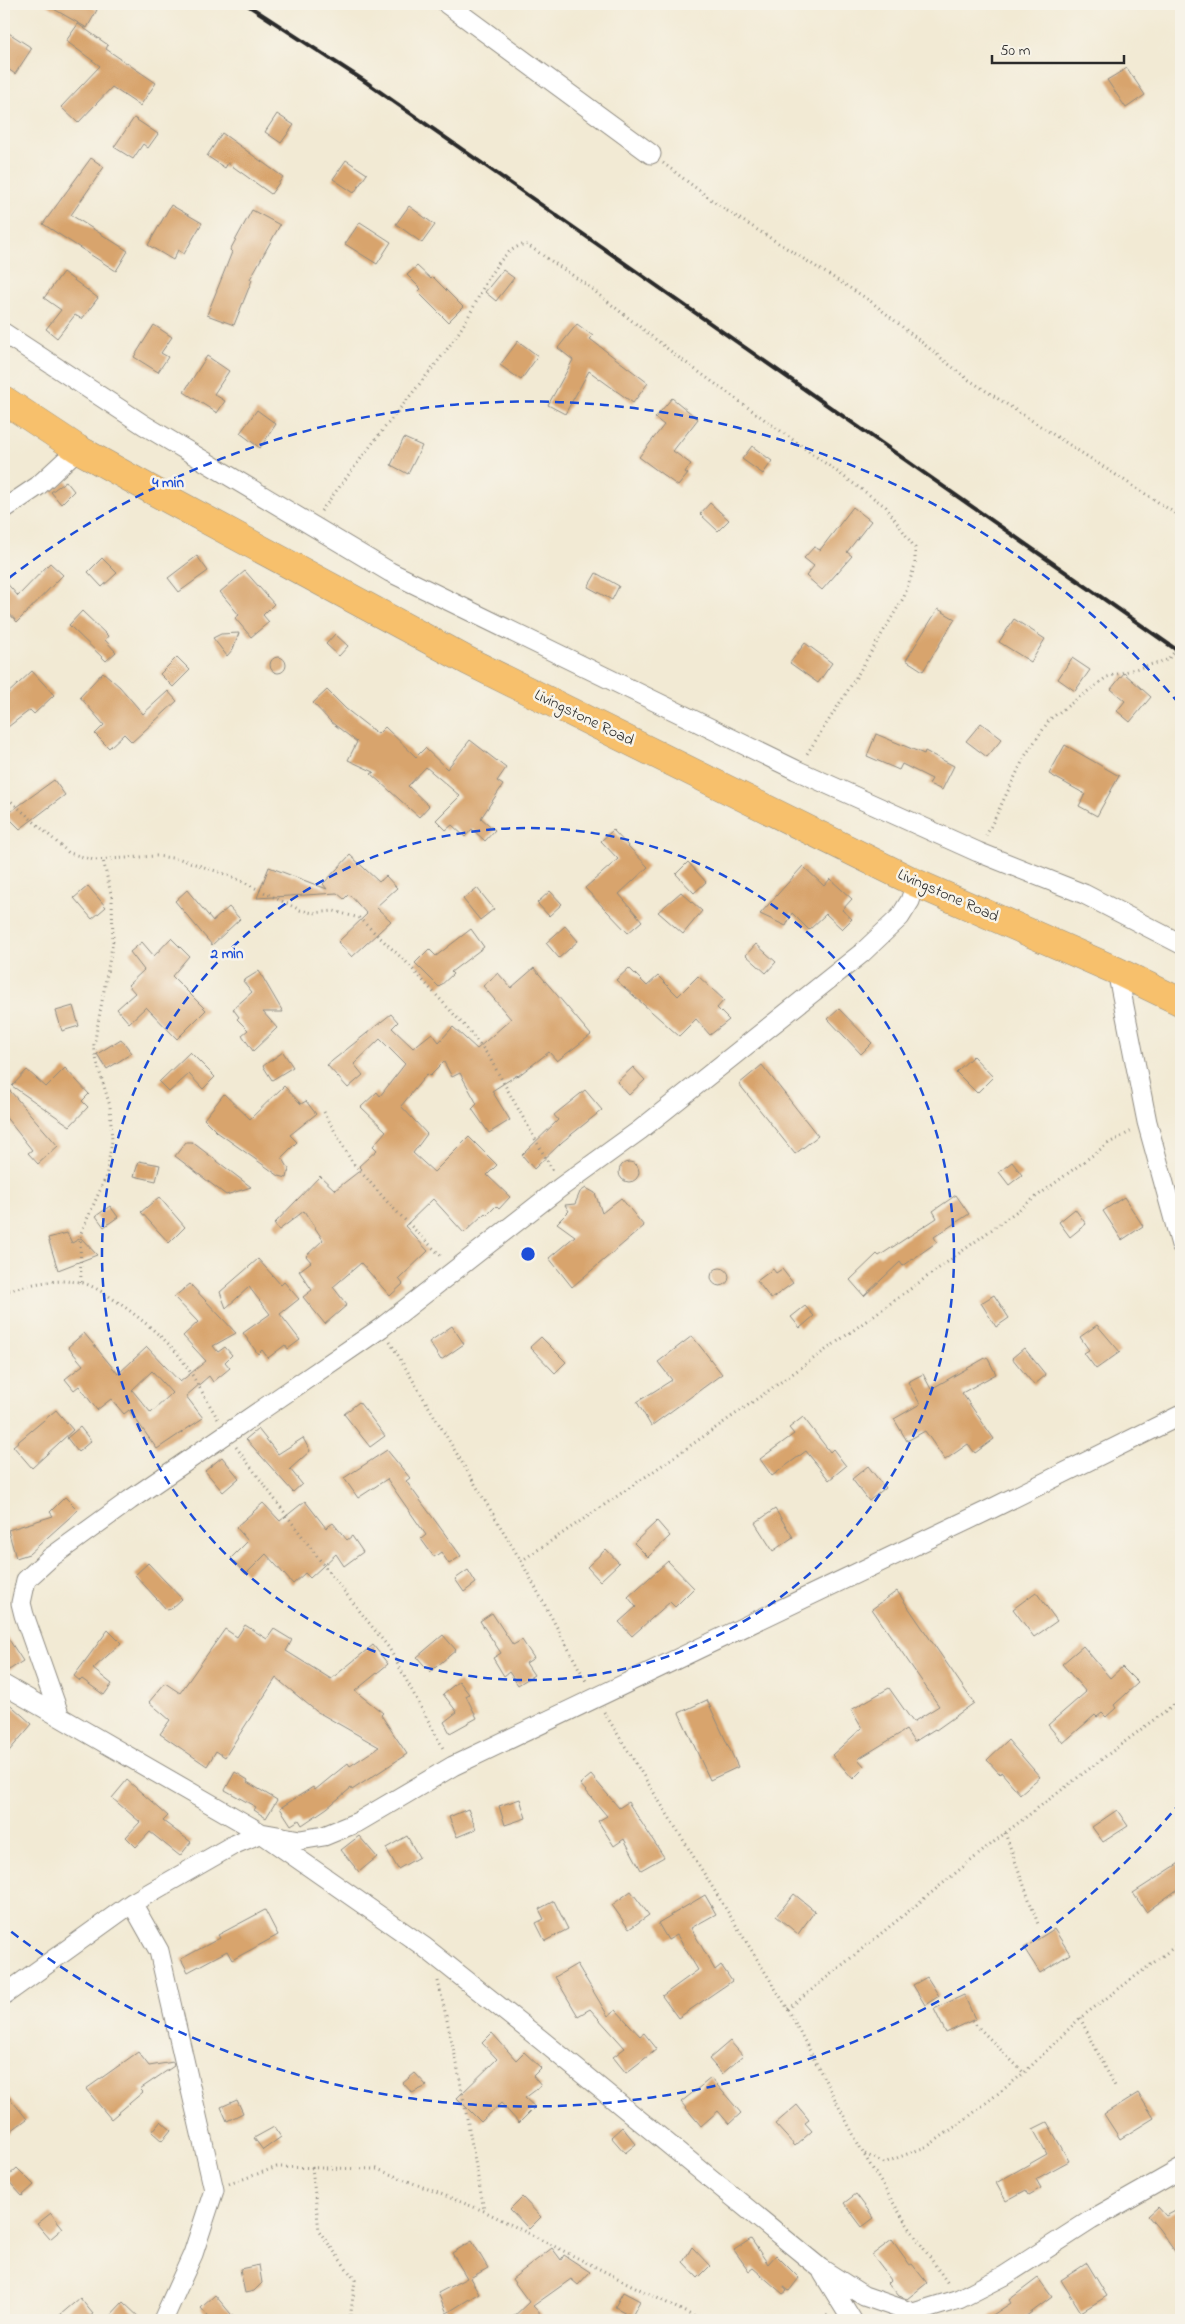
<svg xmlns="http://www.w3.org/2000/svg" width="1185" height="2324" viewBox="0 0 1185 2324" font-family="'Indie Flower',sans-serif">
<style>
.building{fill:#d8a46d;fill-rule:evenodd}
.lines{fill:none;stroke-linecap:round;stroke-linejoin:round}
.street-casing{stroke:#8e8a80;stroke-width:21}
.highway-casing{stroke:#8e8a80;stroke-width:29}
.path{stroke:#8e8a80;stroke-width:3;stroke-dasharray:1 4;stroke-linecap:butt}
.street{stroke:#fff;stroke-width:19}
.highway{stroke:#f7c06c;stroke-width:28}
.rail{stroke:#2b2b2b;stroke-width:4}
.ring{fill:none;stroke:#1d4ed8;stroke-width:2.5;stroke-dasharray:9 6}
.labels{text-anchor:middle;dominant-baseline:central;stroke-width:5;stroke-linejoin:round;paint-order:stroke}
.street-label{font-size:16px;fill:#2b2b2b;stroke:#f7f3e8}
.centre{fill:#1d4ed8;stroke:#f7f3e8;stroke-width:2.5}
.ring-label{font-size:15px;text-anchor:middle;font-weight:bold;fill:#1d4ed8;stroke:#f7f3e8;stroke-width:5;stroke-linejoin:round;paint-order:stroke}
</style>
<rect width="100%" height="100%" fill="#f7f3e8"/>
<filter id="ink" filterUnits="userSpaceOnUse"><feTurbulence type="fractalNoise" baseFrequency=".02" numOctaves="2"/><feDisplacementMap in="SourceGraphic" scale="10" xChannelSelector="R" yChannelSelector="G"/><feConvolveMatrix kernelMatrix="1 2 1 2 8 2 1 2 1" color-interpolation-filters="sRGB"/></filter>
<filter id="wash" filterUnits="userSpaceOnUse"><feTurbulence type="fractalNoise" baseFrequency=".0096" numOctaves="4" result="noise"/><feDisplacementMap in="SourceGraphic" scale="20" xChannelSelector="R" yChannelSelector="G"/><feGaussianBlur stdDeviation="1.12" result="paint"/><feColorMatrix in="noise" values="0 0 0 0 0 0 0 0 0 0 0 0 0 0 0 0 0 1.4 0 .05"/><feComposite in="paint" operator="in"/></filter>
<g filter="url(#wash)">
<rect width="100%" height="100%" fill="#f2ead4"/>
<g id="blocks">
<path class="building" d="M45 4H87L97 10 87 28Z
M78 24 108 45 106 49 156 83 140 106 112 87 78 123 61 107 100 66 66 41Z
M4 30 32 48 15 74 4 66Z
M1127 68 1145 95 1126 108 1107 80Z
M277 114 294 125 281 143 265 132Z
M134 118 158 134 148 148 143 144 133 159 114 147Z
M222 133 283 177 271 194 228 163 225 168 207 156Z
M91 158 104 167 71 215 128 251 116 271 43 224Z
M346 160 367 174 354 193 333 179Z
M171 205 202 223 184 254 178 250 173 260 148 245Z
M409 206 435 225 422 243 396 224Z
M252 210 280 225 250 279 252 280 234 325 207 315 232 252 230 250Z
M360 222 391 242 377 264 345 244Z
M417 266 431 279 433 277 463 307 448 322 418 292 421 289 407 275Z
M503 270 514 278 496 301 485 292Z
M63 272 98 298 82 319 75 315 57 338 46 329 61 310 44 298Z
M577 324 593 336 590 339 648 383 633 403 589 371 565 414 548 405 573 360 558 348Z
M154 325 172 337 161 353 168 357 158 372 134 357Z
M518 341 538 356 521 380 500 365Z
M207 356 229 371 214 394 225 401 217 413 184 392Z
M672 398 698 419 673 451 691 464 685 472 688 474 678 486 639 457 664 425 655 418Z
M257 410 276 424 260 448 240 433Z
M404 438 422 446 408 474 391 465Z
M752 446 772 461 763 474 742 459Z
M66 481 74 491 61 504 51 492Z
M710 503 729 520 718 531 700 514Z
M853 507 871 521 847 552 852 556 822 590 806 576 814 566 804 558 814 547 820 550Z
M197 556 208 571 179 592 168 578Z
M102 558 117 573 102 587 88 572Z
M50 563 63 575 17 622 4 608V580L18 596Z
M245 571 274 604 263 615 269 622 251 637 235 618 239 615 220 592Z
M596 573 619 586 612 600 588 587Z
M938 609 955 619 923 671 906 660Z
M82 611 108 636 105 640 116 652 106 661 69 625Z
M1014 619 1045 639 1031 662 999 642Z
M239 633 233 649 227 656 213 638 221 634Z
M335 634 348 646 339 656 326 644Z
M805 643 832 663 818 683 790 663Z
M270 665a8 8 0 1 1 16 0a8 8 0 1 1-16 0Z
M177 657 190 670 173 687 160 674Z
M1072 658 1090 670 1075 691 1058 679Z
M32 671 54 695 34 714 30 710 4 730V697Z
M103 672 120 687 143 714 168 691 177 701 132 742 124 734 109 748 95 734 104 725 80 697Z
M1124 673 1151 697 1130 722 1117 711 1125 701 1111 689Z
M327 690 346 709 378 734 385 727 416 757 425 748 447 769 470 740 506 768 497 781 503 785 481 818 495 830 485 841 472 829 465 837 452 825 446 830 436 820 460 796 426 767 408 786 429 806 419 817 371 774 374 772 348 760 357 742 331 722 313 703Z
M981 723 1002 739 987 757 966 741Z
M876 734 924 754 925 751 954 766 942 790 929 784 932 779 902 764 899 770 867 756Z
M1065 745 1119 776 1097 816 1079 806 1085 794 1049 774Z
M54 780 65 795 20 829 6 815Z
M613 830 648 867 619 894 642 921 628 933 585 888 618 859 601 841Z
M350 855 379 882 386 876 397 888 376 907 391 921 352 957 338 942 367 914 349 894 344 899 337 893 257 898 269 867 327 889 323 884Z
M688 862 706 882 694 893 676 874Z
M803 866 824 886 830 879 852 899 842 910 852 919 842 929 826 914 809 930 792 913 786 926 760 914Z
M88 886 106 907 92 919 74 898Z
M477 888 494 909 480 920 463 899Z
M187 890 213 921 229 907 240 919 212 945 175 901Z
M550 891 562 904 549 916 537 903Z
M681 892 702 911 683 934 658 912Z
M565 926 578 941 559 958 546 943Z
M471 929 484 947 451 972 453 974 439 987 415 963 429 949 436 956Z
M171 938 189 956 172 976 206 1010 177 1039 146 1007 129 1023 117 1009 135 993 128 985 144 970 130 952 142 942 154 956Z
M756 944 776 962 766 973 746 955Z
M534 968 591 1035 557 1061 549 1052 518 1076 517 1075 492 1091 510 1120 489 1133 472 1109 477 1104 460 1073 452 1077 444 1062 430 1076 427 1074 401 1106 427 1134 413 1153 434 1172 469 1137 497 1165 487 1175 510 1197 499 1209 496 1206 487 1215 485 1213 464 1233 433 1199 405 1226 428 1251 399 1279 403 1284 390 1296 361 1263 333 1287 347 1305 325 1324 303 1297 312 1290 299 1271 311 1262 306 1256 323 1240 304 1211 279 1230 274 1224 320 1176 335 1190 362 1169 359 1166 377 1150 373 1146 386 1131 361 1107 377 1092 380 1096 405 1064 380 1039 354 1064 363 1075 348 1088 327 1065 391 1014 398 1022 392 1028 413 1048 432 1033 439 1042 453 1027 477 1049 511 1019 483 986 498 973 511 988Z
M629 968 647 986 658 976 678 996 698 976 724 1000 717 1008 729 1020 710 1035 696 1019 679 1036 616 980Z
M259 971 283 1012H263L277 1028 253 1051 242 1035 248 1030 237 1019 239 1017 233 1009 252 992 243 981Z
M73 1006 79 1026 62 1031 56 1011Z
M839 1009 872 1043 861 1054 828 1019Z
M121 1039 132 1053 107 1069 97 1054Z
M190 1052 215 1077 203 1089 189 1074 169 1092 159 1082Z
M283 1052 293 1067 272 1080 263 1066Z
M973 1056 993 1077 977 1093 956 1072Z
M762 1065 818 1136 795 1154 739 1084Z
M633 1067 645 1080 629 1095 617 1082Z
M65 1068 89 1094 82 1101 88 1107 70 1126 12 1086 27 1070 46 1087Z
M4 1084 58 1146 38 1164 28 1153 32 1150 4 1115Z
M284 1086 301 1104 306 1101 316 1114 290 1135 297 1142 282 1157 289 1169 287 1178 279 1176 217 1132 204 1119 224 1094 250 1119Z
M585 1090 602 1110 562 1142 534 1169 522 1155 558 1120 554 1115Z
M186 1142H192L251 1187 226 1195 175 1156Z
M139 1161 160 1165 156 1181 134 1176Z
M1012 1162 1022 1175 1009 1185 999 1172Z
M619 1172a10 10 0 1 1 20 0a10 10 0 1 1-20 0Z
M586 1188 595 1193 602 1213 621 1198 644 1226 572 1287 549 1258 575 1236 557 1223 569 1211 565 1205 575 1204 580 1192Z
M956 1195 969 1214 934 1237 937 1242 903 1266 900 1262 864 1296 850 1280 877 1254 879 1256 937 1218 933 1211Z
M159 1197 185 1227 169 1243 141 1212Z
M1124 1197 1143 1226 1122 1240 1103 1211Z
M110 1206 118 1217 104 1227 96 1216Z
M1075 1209 1086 1224 1070 1237 1059 1222Z
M67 1233 72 1243 81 1238 97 1255 58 1270 48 1238Z
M258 1259 281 1285 284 1282 299 1299 280 1314 300 1340 288 1349 285 1345 268 1358 262 1350 258 1354 243 1333 270 1314 249 1287 226 1308 220 1292Z
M711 1277a9 9 0 1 1 18 0a9 9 0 1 1-18 0Z
M773 1269 776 1273 782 1269 793 1283 771 1299 757 1281Z
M190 1284 236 1333 213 1346 218 1352 225 1347 232 1355 225 1362 230 1368 213 1382 209 1376 186 1396 203 1418 157 1449 129 1410 124 1414 111 1399 97 1410 79 1386 74 1390 65 1379 83 1365 68 1347 84 1333 118 1374 147 1347 180 1382 206 1361 183 1336 198 1322 174 1297ZM152 1371 172 1393 151 1413 132 1390Z
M994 1295 1009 1318 996 1327 981 1303Z
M805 1306 814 1316 800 1328 791 1317Z
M1097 1325 1120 1352 1096 1369 1084 1353 1089 1350 1080 1337Z
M452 1326 464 1344 441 1360 429 1342Z
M692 1336 722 1374 651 1426 637 1402 672 1380 658 1362Z
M541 1337 566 1362 555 1373 530 1347Z
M1024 1348 1046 1375 1034 1385 1012 1358Z
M987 1357 996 1374 962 1393 994 1439 975 1453 968 1444 945 1460 925 1431 907 1441 894 1419 920 1404 908 1382 923 1374 931 1389Z
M359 1402 385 1436 370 1447 344 1414Z
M56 1410 73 1430 32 1468 13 1446Z
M803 1417 830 1452 833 1449 846 1466 829 1480 806 1451 772 1476 760 1459 794 1434 789 1428Z
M80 1427 91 1441 78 1452 67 1438Z
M258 1429 278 1454 303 1438 310 1451 290 1469 302 1484 293 1492 246 1439Z
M387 1450 410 1478 406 1481 461 1556 449 1564 441 1552 434 1557 421 1539 426 1535 387 1479 358 1498 344 1478Z
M222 1457 239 1478 223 1492 205 1471Z
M868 1466 885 1488 869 1501 852 1479Z
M65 1497 78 1510 29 1554 16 1558 8 1530 53 1516 50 1512Z
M305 1501 326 1528 333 1523 347 1540 352 1536 363 1552 344 1566 336 1554 310 1578 305 1573 293 1584 266 1554 246 1574 231 1558 248 1541 236 1527 263 1503 280 1521Z
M775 1509 793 1537 773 1551 755 1523Z
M657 1521 670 1536 648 1557 634 1543Z
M606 1549 619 1563 600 1581 587 1567Z
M668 1561 694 1588 675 1607 670 1602 632 1636 619 1622 636 1607 628 1597Z
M148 1563 182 1599 171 1609 167 1610 135 1575Z
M468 1570 476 1583 464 1592 455 1579Z
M897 1591 974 1703 936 1730 935 1729 914 1742 906 1730 858 1759 865 1767 853 1779 832 1755 862 1728 851 1710 889 1688 913 1722 939 1706 872 1609Z
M1036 1592 1057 1621 1034 1637 1013 1609Z
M492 1613 513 1645 522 1640 534 1658 526 1663 534 1675 518 1685 509 1672 504 1676 493 1658 501 1653 480 1621Z
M245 1625 267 1639 274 1629 292 1640 286 1651 331 1679 373 1645 388 1664 355 1691 383 1713 381 1715 407 1754 352 1790 351 1788 327 1808 302 1825 299 1820 291 1825 280 1808 313 1787 315 1790 348 1763 350 1766 379 1747 316 1711 276 1678 225 1757 216 1751 207 1766 160 1734 170 1720 149 1702 165 1683 180 1693 225 1629 237 1637Z
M108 1630 121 1643 93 1669 112 1684 104 1695 82 1679 80 1681 74 1676Z
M4 1632 23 1661 9 1670 4 1662Z
M443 1635 456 1650 430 1672 417 1657Z
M1083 1646 1110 1678 1122 1667 1138 1683 1114 1705 1116 1708 1106 1717 1102 1713 1097 1717 1095 1715 1063 1743 1048 1725 1086 1692 1062 1664Z
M459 1681 469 1694 466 1696 477 1718 450 1733 444 1722 457 1712 443 1694Z
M4 1699 32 1724 4 1757Z
M707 1700 738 1767 710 1780 679 1713Z
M1008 1740 1040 1777 1020 1794 1001 1772 1000 1774 987 1760Z
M235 1772 248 1780 247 1782 277 1800 266 1818 254 1810 256 1807 225 1790Z
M591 1775 619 1808 628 1802 664 1857 641 1870 624 1839 614 1846 598 1821 607 1816 580 1784Z
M127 1780 168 1816 163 1821 191 1842 180 1856 150 1832 136 1847 126 1837 140 1822 112 1798Z
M520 1799 526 1818 505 1825 499 1806Z
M468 1809 476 1829 457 1837 449 1817Z
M1117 1810 1128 1826 1103 1842 1092 1827Z
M359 1836 377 1857 359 1872 341 1850Z
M407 1836 419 1857 398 1869 386 1848Z
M1181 1862V1887L1146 1912 1133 1893Z
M631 1891 649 1915 629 1929 612 1905Z
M794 1894 815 1911 798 1934 776 1916Z
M705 1895 716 1914 691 1928 715 1970 721 1965 732 1981 678 2018 662 1996 698 1970 677 1935 668 1940 658 1923Z
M554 1901 568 1929 545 1941 536 1923 544 1919 539 1909Z
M265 1910 278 1935 232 1960 227 1951 188 1972 181 1959 220 1938 218 1935Z
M1054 1929 1070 1954 1040 1973 1024 1948Z
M577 1964 608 2016 616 2010 640 2036 644 2033 657 2049 626 2073 613 2057 625 2048 590 2009 578 2016 555 1977Z
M927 1977 939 1996 925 2005 913 1985Z
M964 1995 975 2019 946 2033 934 2009Z
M492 2033 516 2060 524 2052 541 2068 533 2076 541 2086 525 2098 535 2107 519 2123 501 2103 481 2122 457 2098 497 2059 482 2043Z
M730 2041 743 2056 722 2074 709 2059Z
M138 2052 149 2066 173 2062 174 2066 140 2089 143 2092 111 2119 86 2089Z
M415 2073 427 2086 412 2093 403 2083Z
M711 2078 741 2113 729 2124 718 2111 701 2126 681 2102Z
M4 2091 27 2119 4 2136Z
M1138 2093 1154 2118 1120 2139 1104 2114Z
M237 2100 243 2113 227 2121 221 2107Z
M797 2105 809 2120 805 2123 812 2131 795 2146 775 2124Z
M161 2121 171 2130 162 2141 152 2132Z
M1047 2122 1069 2161 1036 2179 1041 2188 1029 2195 1026 2190 1006 2201 996 2183 1047 2154 1033 2129Z
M274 2127 281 2137 263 2150 254 2138Z
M622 2127 636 2144 625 2153 611 2137Z
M17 2168 34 2185 22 2196 6 2178Z
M856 2194 874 2218 862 2227 844 2203Z
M522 2197 541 2217 529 2229 510 2209Z
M1158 2207 1166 2216 1181 2208V2260L1159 2229 1148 2216Z
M51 2213 63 2228 50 2239 37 2224Z
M751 2239 768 2264 776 2255 799 2278 789 2291 783 2286 787 2291 783 2294 753 2268 749 2271 734 2250Z
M892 2240 910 2265 912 2264 927 2283 907 2299 899 2296 888 2283 891 2280 872 2255Z
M472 2241 488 2268 470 2278 479 2293 447 2313 438 2293 467 2278 452 2253Z
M692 2247 710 2266 698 2278 683 2262Z
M552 2248 561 2260 564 2255 590 2272 578 2285 571 2279 533 2306 546 2320H510L529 2302 512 2279Z
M1087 2263 1107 2296 1081 2312 1061 2280Z
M259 2265 262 2283 254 2291 245 2293 240 2269Z
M1038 2278 1052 2297 1021 2320H985L1011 2303 1009 2300Z
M623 2292 640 2301 632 2316 615 2307Z
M215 2295 236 2320H211L201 2308Z
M80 2298 93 2314 85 2320H54Z
M123 2302 142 2320H106Z"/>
</g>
</g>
<g filter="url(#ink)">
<use href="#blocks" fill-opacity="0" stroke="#8e8a80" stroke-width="1"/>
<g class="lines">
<defs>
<path id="street" d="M447 4 651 154
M4 333 144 425 390 572 796 770 978 852 1084 894 1181 944
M4 509 38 486 78 449
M1117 971 1147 1122 1181 1245
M4 1685 60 1717 24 1615 21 1603 26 1580 50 1558 130 1500 381 1328 561 1187 640 1130 862 953 900 917 910 901 916 883
M60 1717 261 1833 423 1946 540 2039 820 2268 864 2296 913 2313 959 2299 1004 2276 1091 2220 1181 2169
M132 1903 159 1951 214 2190 193 2254 163 2320
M4 1995 132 1903 235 1844 261 1833 300 1840 324 1836 358 1822 453 1766 993 1508 1181 1415
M823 2273 852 2320"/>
<path id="highway" d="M4 400 78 449 157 493 468 661 916 883 1117 971 1181 1002"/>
</defs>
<use href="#street" class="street-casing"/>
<use href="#highway" class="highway-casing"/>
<path class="path" d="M663 163 721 207 869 300 966 378 1181 517
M321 511C350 473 379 434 410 396 433 367 457 340 474 306 485 284 500 249 526 244L584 283 678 357 886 507 915 548V565L904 597 852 684 805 757
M4 795 69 853 94 860 156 856 180 859 231 876 300 910 313 913 334 911 359 918 406 962 470 1032 488 1055 553 1171
M986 836 1025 756 1050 719 1107 677 1167 660 1181 645
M324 1112 352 1162 391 1206 443 1258
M81 1282 80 1235 106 1177 112 1141 110 1106 97 1063 94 1045 113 941 112 898 103 860
M4 1292C28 1284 53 1279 79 1282 102 1285 167 1338 180 1357 194 1376 205 1398 218 1419
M390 1342 521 1561 587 1683
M236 1447 328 1571 389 1648 444 1750
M521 1561C721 1428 916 1286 1109 1143L1132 1131
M604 1712 788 2009 863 2153 902 2217 949 2285
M1005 1833 1038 1924
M438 1981 457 2064 484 2210
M788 2009 1005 1833 1181 1699
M1080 2018 1115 2086
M972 2021 1024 2073 1080 2018 1181 1942
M865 2154 884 2163 928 2146 962 2122 1024 2073
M312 2167 319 2231 355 2280 350 2320
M229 2184 277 2167 377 2169 484 2211 701 2320
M807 2320 830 2315"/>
<use href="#street" class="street"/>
<use href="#highway" class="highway"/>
<path class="rail" d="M246 4 363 80 1181 653"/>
</g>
</g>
<g class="ring">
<circle cx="528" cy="1254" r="426"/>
<path d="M1181 1802A852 852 0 0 1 9 1930M9 578A852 852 0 0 1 1181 706"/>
</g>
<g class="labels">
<g class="street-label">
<text transform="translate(584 718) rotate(26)">Livingstone Road</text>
<text transform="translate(948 896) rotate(24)">Livingstone Road</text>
</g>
</g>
<circle cx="528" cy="1254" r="8" class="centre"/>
<g class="ring-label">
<text x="168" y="487">4 min</text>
<text x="227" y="958">2 min</text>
</g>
<rect width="1185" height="2324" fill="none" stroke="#f7f3e8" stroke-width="20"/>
<path d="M992 55v8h132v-8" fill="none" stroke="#2b2b2b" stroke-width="2.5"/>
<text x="1000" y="55" font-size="15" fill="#2b2b2b" stroke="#f7f3e8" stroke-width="4" paint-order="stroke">50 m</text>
</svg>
